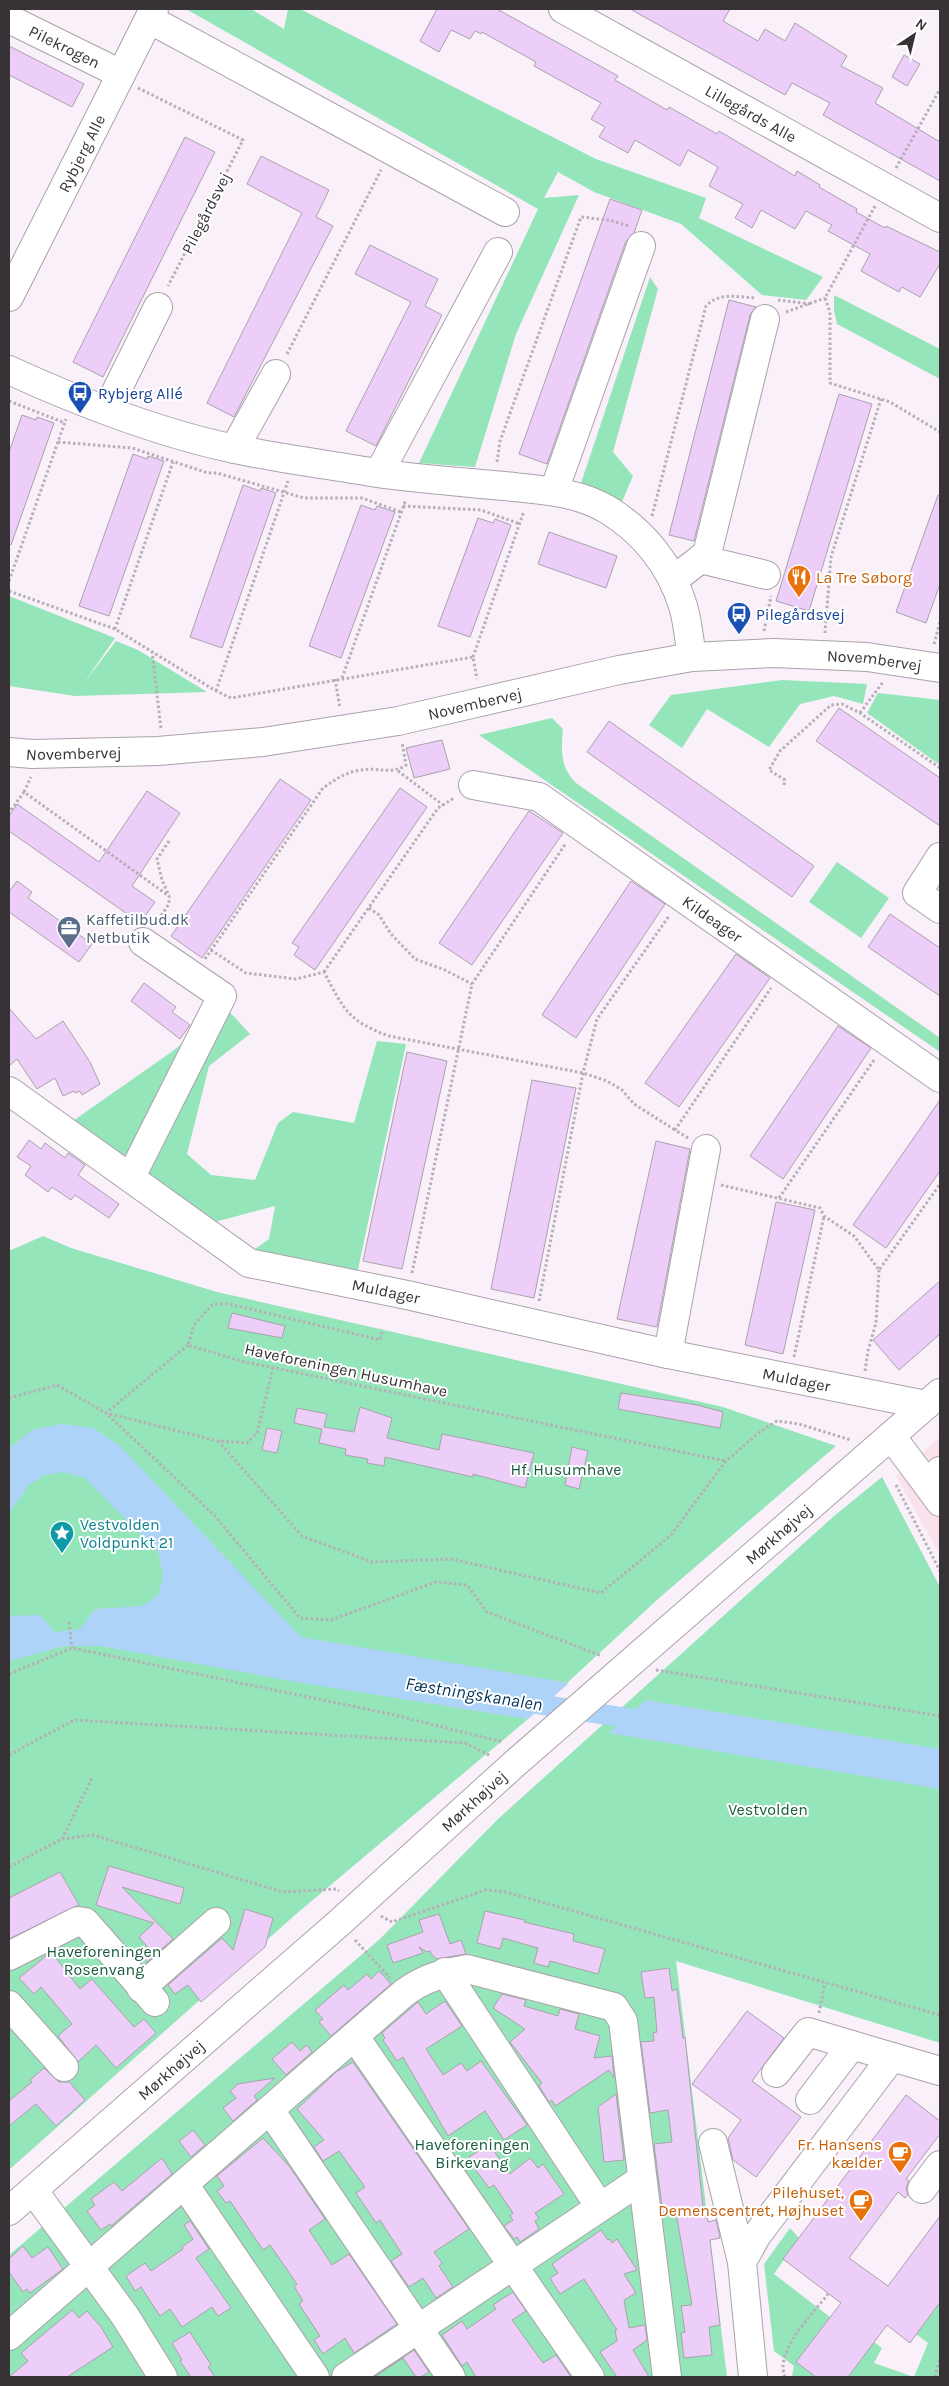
<svg xmlns="http://www.w3.org/2000/svg" width="949" height="2386" viewBox="0 0 949 2386" font-family="Karla,sans-serif">
<style>
.education{fill:#fae2ed}
.green{fill:#94e5b9}
.water{fill:#add3f8}
.lines{fill:none;stroke-linecap:round;stroke-linejoin:round}
.canal{stroke:#add3f8;stroke-width:20}
.building{fill:#edcef8;stroke:#a9a2ac}
.minor-casing{stroke:#aaa2ab;stroke-width:30}
.path{stroke:#b6afb7;stroke-width:3;stroke-dasharray:2.5 2.5;stroke-linecap:butt}
.minor{stroke:#fff;stroke-width:28}
.labels{text-anchor:middle;dominant-baseline:central;stroke-width:4;stroke-linejoin:round;paint-order:stroke}
.street-label{font-size:16px;fill:#363236;stroke:#fff}
.transit-label{font-size:16px;fill:#164399;stroke:#fff;text-anchor:start}
.food-label{font-size:16px;fill:#c56008;stroke:#fff;text-anchor:end}
.service-label{font-size:16px;fill:#4e5e75;stroke:#fff;text-anchor:start}
.park-label{font-size:16px;fill:#185b3d;stroke:#fff}
.culture-label{font-size:16px;fill:#0d838f;stroke:#fff;text-anchor:start}
.water-label{font-size:18px;font-style:italic;fill:#003258;stroke:#fff}
</style>
<rect width="100%" height="100%" fill="#f9f0fa"/>
<path class="education" d="M940 1437V1555L896 1476Z"/>
<path class="green" d="M186 9H251L284 29 288 9H300L596 159 706 198 699 218 823 277 806 300 762 295 681 224 594 192 558 172 544 198 579 195 516 334 475 467 419 463 538 209Z
M650 277 658 289 613 452 633 476 621 504 581 483Z
M834 295 940 349V379L837 324 834 310Z
M9 596 115 638 84 683 116 641 138 650 207 692 75 696 9 686Z
M782 680 867 684 863 704 834 696 800 704 769 747 707 709 682 748 649 725 671 695Z
M878 693 940 700V765L867 713Z
M552 718 563 729C561 750 560 767 576 783L940 1038V1052L479 735Z
M837 862 889 898 861 938 809 902Z
M227 1009 250 1034 209 1066 187 1154 211 1175 255 1180 278 1123 293 1112 354 1123 377 1041 406 1044 356 1279 272 1260 255 1249 269 1239 275 1206 211 1223 70 1123 170 1053Z
M43 1236 71 1248 217 1292 723 1407 836 1446 658 1599 528 1719 295 1915 9 2170V1251Z
M882 1477 940 1587V2043L676 1961 727 2377H9V2255L380 1939 498 1819 834 1516Z
M790 2228 799 2238 774 2274 830 2317 796 2362 816 2377H777L792 2376 794 2366 774 2351 764 2264Z
M940 2302V2377H848L874 2342 882 2348 874 2363 914 2377 928 2343 916 2334Z"/>
<path class="water" d="M61 1424 93 1428 120 1446 301 1637 569 1683 528 1719 302 1683 100 1646H65L9 1661V1616L40 1615 55 1632 80 1629 95 1609 142 1606 159 1594 163 1575 158 1552 85 1478 63 1472 45 1475 29 1485 9 1513V1449L32 1430Z
M646 1700 940 1749V1789L609 1733Z"/>
<g class="lines">
<path class="canal" d="M518 1701 652 1722"/>
</g>
<path class="building" d="M437 9H497L618 76 615 80 667 110 669 107 717 134 719 131 795 176 797 171 820 185 819 187 857 209 856 212 885 228 886 226 940 252V264L920 297 902 287 899 292 861 271 870 254 828 231 832 225 806 211 795 229 761 210 752 228 735 218 743 204 709 186 718 167 688 150 680 166 635 140 628 153 599 137 605 127 591 119 601 103 534 66 536 62 482 32 481 34 475 31 470 39 451 30 439 52 420 41Z
M630 9H730L723 21 758 41 765 29 785 41 795 23 847 56 841 66 883 88 875 103 940 142V181L823 115 830 103 792 83 785 95Z
M9 46 84 84 72 107 9 75Z
M904 55 920 64 907 86 892 77Z
M185 137 215 152 103 377 73 362Z
M261 156 329 190 316 217 333 226 234 417 207 403 302 213 247 184Z
M610 199 642 210 634 233 626 241 547 464 519 454Z
M370 245 438 279 425 306 442 315 376 446 346 431 411 302 355 274Z
M729 300 756 307 750 315 694 541 669 535Z
M839 394 872 404 809 611 776 601Z
M22 415 36 420 37 417 54 423 11 545 9 544V452Z
M133 454 147 459 148 456 164 461 109 616 79 606Z
M243 485 260 491 261 488 276 493 222 648 190 637Z
M938 495H940V584L926 623 896 612Z
M361 505 375 510 377 506 395 512 341 658 309 646Z
M478 518 493 523 495 519 511 525 470 637 438 626Z
M549 532 617 556 606 588 538 564Z
M839 708 940 778V826L816 741Z
M609 721 814 866 792 897 587 752Z
M442 740 450 769 414 778 406 748Z
M280 779 311 800 202 958 171 936Z
M400 788 427 807 315 970 294 955 299 947 292 943Z
M147 791 180 813 132 886 155 902 140 923 9 831V816L17 804 99 862Z
M529 811 563 833 472 965 439 943Z
M17 881 32 892 28 898 92 944 79 962 9 912V892Z
M631 881 665 904 576 1038 542 1015Z
M890 914 940 948V996L868 947Z
M736 954 770 978 679 1107 645 1083Z
M144 983 176 1007 172 1012 190 1025 180 1039 131 1001Z
M9 1008 36 1039 63 1021 90 1062 100 1084 82 1095 80 1091 75 1093 74 1091 63 1096 55 1078 37 1089 17 1059 9 1066Z
M838 1026 871 1048 783 1179 750 1156Z
M407 1052 447 1061 402 1269 363 1261Z
M532 1080 576 1088 534 1298 491 1289Z
M940 1100V1171L886 1248 853 1225Z
M29 1140 41 1149 45 1143 65 1158 68 1153 85 1165 78 1175 119 1204 109 1218 75 1195 71 1200 52 1187 48 1192 25 1175 31 1166 17 1157Z
M656 1141 690 1149 657 1327 617 1319Z
M776 1202 815 1210 783 1354 745 1345Z
M940 1281V1334L899 1370 873 1340Z
M232 1313 285 1326 282 1338 228 1328Z
M621 1393 697 1405 723 1412 720 1428 618 1409Z
M360 1407 392 1418 387 1438 439 1450 442 1434 534 1453 525 1488 473 1474V1477L385 1457 384 1466 367 1463 368 1459 345 1455 346 1449 319 1443 322 1429 294 1423 297 1408 327 1414 324 1427 354 1432Z
M267 1428 282 1431 277 1453 262 1450Z
M572 1447 588 1451 579 1489 565 1485Z
M109 1866 184 1888 180 1904 122 1887 173 1939 147 1962 143 1957 150 1950 139 1937 154 1923 96 1905Z
M60 1872 79 1905 9 1939V1898Z
M245 1909 273 1918 265 1947 201 2002 188 1985 175 1994 168 1985 222 1938 233 1950Z
M485 1911 525 1920 524 1922 574 1934 573 1941 605 1949 598 1974 550 1961 548 1967 534 1963 538 1948 503 1938 500 1949 477 1943Z
M439 1914 450 1944 461 1940 466 1954 437 1959 432 1955 430 1951 427 1952 419 1947 423 1953 393 1963 387 1945 423 1932 419 1920Z
M51 1952 80 1989 92 1979 134 2027 144 2019 156 2033 116 2068 96 2045 78 2062 58 2036 72 2024 41 1987 34 1994 19 1978Z
M669 1968 672 1991 677 1989 683 2038 685 2037 704 2217H707L708 2222 716 2220 720 2238 710 2240 720 2325 709 2327 712 2355 684 2358 681 2333 685 2332 681 2306 692 2305 676 2212 663 2214 654 2144 672 2142 668 2110 650 2113 641 2042 654 2041 653 2033 657 2032 654 1997 645 1998 641 1972Z
M379 1971 391 1984 331 2036 319 2022 323 2019 315 2010 344 1985 348 1990 367 1974 371 1979Z
M502 1994 526 2000 524 2006 558 2016 560 2009 579 2014 575 2029 600 2036 594 2058 612 2056 614 2078 609 2070 555 2106 552 2100 549 2102 539 2086 542 2083 510 2042 525 2029 493 2008Z
M445 2001 462 2026 426 2049 443 2075 461 2063 467 2071 481 2061 527 2125 504 2140 485 2111 448 2136 403 2057 397 2061 383 2040 385 2038 382 2033 418 2002 426 2014Z
M747 2011 784 2038 752 2081 801 2117 756 2177 733 2160 728 2138 741 2120 692 2084Z
M292 2042 300 2051 307 2045 312 2052 286 2075 272 2059Z
M353 2062 469 2229 434 2252 442 2263 439 2266 453 2287 436 2298 423 2278 409 2287 391 2261 402 2254 380 2220 376 2223 356 2193 365 2187 339 2151 323 2161 314 2147 324 2140 297 2109 336 2072Z
M44 2068 59 2082H69L85 2100 56 2126 36 2104 9 2126V2101L32 2082 30 2080Z
M275 2078 254 2096 257 2100 233 2121 223 2108 236 2098 230 2091 238 2084Z
M616 2094 624 2160 604 2162 598 2107Z
M906 2095 940 2121V2134L906 2179 909 2181 906 2188 908 2195 905 2198 898 2192 849 2258 888 2286 940 2216V2302L910 2343 887 2325 848 2377H816L796 2362 841 2303 783 2259Z
M193 2130 205 2145 191 2157 179 2141Z
M263 2138 289 2166 325 2219 309 2230 332 2265 349 2254 397 2324 354 2353 345 2338 323 2354 314 2340 320 2336 299 2304 303 2301 294 2286 297 2284 270 2245 263 2250 230 2201 226 2203 217 2191 224 2186 217 2176Z
M489 2144 510 2174 530 2158 538 2168 543 2164 564 2194 535 2213 539 2218 535 2221 539 2229 520 2242 517 2237 514 2239 504 2226 513 2220 510 2216 513 2213 494 2185 489 2188 470 2162 472 2161 469 2157Z
M162 2158 172 2174 111 2226 110 2224 101 2230 87 2211 95 2205 91 2199 114 2182 122 2191Z
M190 2221 209 2249 196 2258 231 2308 218 2316 212 2307 182 2327 170 2309 160 2316 141 2287 135 2291 126 2276 145 2263 151 2271 183 2249 182 2247 193 2239 184 2225Z
M601 2230 608 2240 610 2239 612 2243 617 2239 637 2270 624 2274 636 2293 624 2300 629 2328 645 2325 647 2340 633 2350 649 2377H617L600 2352 617 2341 615 2330H617L584 2279 560 2294 550 2278 558 2273 552 2264Z
M23 2246 32 2258 48 2247 63 2269 30 2293 27 2289 23 2292 9 2272V2259Z
M513 2292 526 2311 512 2320 543 2363 556 2355 571 2377H476L467 2362 462 2366 442 2335 462 2321 467 2329 496 2309 493 2305Z
M72 2310 79 2318 87 2311 101 2327 113 2347 67 2377H9L28 2361 21 2353Z
M190 2332 211 2365 208 2367 215 2377H191L180 2361 182 2360 172 2343Z
M414 2350 429 2372 421 2377H416L403 2358 374 2377Z"/>
<g class="lines">
<defs>
<g id="minor">
<path id="s1" d="M563 9 940 218"/>
<path id="s2" d="M9 19 121 74"/>
<path d="M149 19 505 212"/>
<path id="s3" d="M9 297 154 9"/>
<path d="M9 370C76 401 162 434 235 449 282 459 330 465 377 473 419 479 462 482 504 486 540 490 577 491 608 510 644 532 671 566 683 606 688 622 689 640 692 657"/>
<path d="M107 410 158 307"/>
<path d="M234 449 276 374"/>
<path d="M379 473 498 252"/>
<path d="M554 491 641 246"/>
<path d="M700 559 766 575"/>
<path d="M673 580 707 554 765 319"/>
<path id="s4" d="M9 752 32 754 158 751 263 742 398 721 619 670 692 657 774 653 867 657 940 668"/>
<path id="s5" d="M473 785 539 797 940 1078"/>
<path d="M940 857 917 893 940 909"/>
<path id="s6" d="M9 1091 249 1263 407 1295 668 1354 926 1405"/>
<path d="M129 1176 137 1165 222 996 143 942"/>
<path d="M668 1354 706 1149"/>
<path d="M891 1436 927 1484"/>
<path d="M940 1471 927 1484 940 1502"/>
<path d="M9 1956 78 1921 85 1922 155 2002"/>
<path d="M445 1972 600 2207"/>
<path d="M141 1988 216 1922"/>
<path d="M9 2005 64 2067"/>
<path d="M355 2037 590 2377"/>
<path d="M776 2073 808 2032 892 2057"/>
<path d="M810 2100 852 2045"/>
<path d="M270 2110 451 2377"/>
<path d="M713 2143 742 2262"/>
<path d="M184 2184 315 2377"/>
<path d="M922 2189 940 2165"/>
<path d="M33 2190 125 2316 163 2377"/>
<path id="s7" d="M9 2211 339 1923 512 1766 940 1393"/>
<path d="M9 2336 404 1993C424 1978 443 1973 467 1969L614 2007 623 2021 667 2377"/>
<path d="M346 2377 641 2180"/>
<path d="M753 2377 742 2262 757 2235 892 2057 940 2071"/>
</g>
</defs>
<use href="#minor" class="minor-casing"/>
<path class="path" d="M138 88 243 140 168 286
M896 168 940 89
M875 206 825 298 830 312V383L890 402 940 432
M778 300 811 304
M786 312 825 298
M287 354 381 170
M9 401 65 423
M58 442 132 448 208 473H217L304 498H362L401 512
M497 462 500 441 581 217 609 220 629 226
M403 506 481 510 520 524
M652 516 706 306C719 292 737 297 755 298
M9 581 66 419
M9 591 115 629 216 691 231 698 473 657 477 679
M115 629 173 462
M764 631 771 596
M825 633 831 557 881 399
M934 644 940 622
M152 651 161 729
M473 657 524 511
M342 678 406 499
M335 679 340 708
M216 691 288 481
M860 713 883 682
M398 771 443 805
M784 785 785 780 769 770 780 751 831 705 842 704 860 713 940 768
M24 792 31 777
M11 810 24 792 169 896V904L156 923
M169 841 157 859 162 880 169 896
M369 908 379 915 391 934 415 959 445 970 472 984
M211 950 246 973 296 979 324 972C344 1010 348 1021 389 1036L583 1073 607 1081 622 1090 634 1104 675 1130
M205 959 323 788C336 779 346 772 361 770 378 767 392 775 406 765L402 742
M324 972 438 808 454 798
M688 1138 675 1130 771 988
M721 1185 820 1208 824 1216 854 1236 879 1270 940 1184
M779 1198 874 1060
M412 1273 472 984 566 843
M539 1301 583 1073 597 1019 669 916
M382 1332 380 1340 229 1304H213L194 1325 188 1345 241 1361 725 1461
M188 1345 106 1413 214 1515 300 1618 331 1620 436 1582 467 1585 487 1612 602 1656
M794 1357 824 1216
M865 1371 868 1351 876 1323 879 1270
M9 1398 57 1385 106 1413 218 1441 247 1443 257 1433 273 1368
M218 1441 302 1536 372 1562 451 1559 601 1593 671 1535 725 1462 761 1431 777 1421 799 1424 851 1440
M896 1485 940 1571
M69 1622 72 1648
M656 1670 940 1716
M9 1674 72 1648 390 1714 503 1742
M9 1755 74 1720 465 1743 491 1756
M62 1839 92 1778
M9 1867 62 1839 93 1835 283 1892 336 1889 339 1891
M381 1916 392 1922 486 1890 506 1892 940 2015
M355 1940 390 1978
M819 2013 825 1983
M785 2377C774 2351 813 2314 828 2294
M935 2377 940 2358"/>
<use href="#minor" class="minor"/>
</g>
<defs>
<symbol id="bus-pin" viewBox="-11 -11 22 30"><path d="M0 17L-7.5 6A9.5 9.5 0 1 1 7.5 6Z" fill="#1a4fb4" stroke="#fff"/><path d="M-5-6H5V4H4V6H2V4H-2V6H-4V4H-5ZM-3.5-4V0h7V-4ZM-3.5 1.2v1.5H-2V1.2ZM2 1.2v1.5H3.5V1.2Z" fill="#fff"/></symbol>
<symbol id="restaurant-pin" viewBox="-11 -11 22 30"><path d="M0 17L-7.5 6A9.5 9.5 0 1 1 7.5 6Z" fill="#e8710a" stroke="#fff"/><path d="M-5-6h1v4h1v-4h1v4h1v-4h1v5L-1.5 .5V6h-2V.5L-5-1ZM5-6V6H3V1.5H1.5Q1.5-4 5-6Z" fill="#fff"/></symbol>
<symbol id="office-pin" viewBox="-11 -11 22 30"><path d="M0 17L-7.5 6A9.5 9.5 0 1 1 7.5 6Z" fill="#5c6f8a" stroke="#fff"/><path d="M-6-3h4V-5.5h4V-3h4V5H-6ZM-1-4.5V-3h2v-1.5ZM-6 0V1H6V0Z" fill="#fff"/></symbol>
<symbol id="sight-pin" viewBox="-11 -11 22 30"><path d="M0 17L-7.5 6A9.5 9.5 0 1 1 7.5 6Z" fill="#0f9aa8" stroke="#fff"/><path d="M0-6L1.8-2.2L6-1.7L2.9 1.2L3.7 5.4L0 3.3L-3.7 5.4L-2.9 1.2L-6-1.7L-1.8-2.2Z" fill="#fff"/></symbol>
<symbol id="cafe-pin" viewBox="-11 -11 22 30"><path d="M0 17L-7.5 6A9.5 9.5 0 1 1 7.5 6Z" fill="#e8710a" stroke="#fff"/><path d="M-5.5-4.5H6V0H3Q3 3.5 0 3.5H-2.5Q-5.5 3.5-5.5 0ZM3-3.2v2h1.7v-2ZM-6 4.5H4V6H-6Z" fill="#fff"/></symbol>
</defs>
<g fill-rule="evenodd">
<use href="#bus-pin" x="66" y="379" width="28" height="38"/>
<use href="#restaurant-pin" x="785" y="563" width="28" height="38"/>
<use href="#bus-pin" x="725" y="600" width="28" height="38"/>
<use href="#office-pin" x="55" y="914" width="28" height="38"/>
<use href="#sight-pin" x="48" y="1519" width="28" height="38"/>
<use href="#cafe-pin" x="886" y="2139" width="28" height="38"/>
<use href="#cafe-pin" x="847" y="2187" width="28" height="38"/>
</g>
<g class="labels">
<g class="street-label">
<text stroke="none"><textPath href="#s2" startOffset="62">Pilekrogen</textPath></text>
<text stroke="none"><textPath href="#s1" startOffset="215">Lillegårds Alle</textPath></text>
<text stroke="none"><textPath href="#s3" startOffset="161">Rybjerg Alle</textPath></text>
<text transform="translate(206 213) rotate(-63)">Pilegårdsvej</text>
<text stroke="none"><textPath href="#s4" startOffset="875">Novembervej</textPath></text>
<text stroke="none"><textPath href="#s4" startOffset="470">Novembervej</textPath></text>
<text stroke="none"><textPath href="#s4" startOffset="65">Novembervej</textPath></text>
<text stroke="none"><textPath href="#s5" startOffset="279">Kildeager</textPath></text>
<text stroke="none"><textPath href="#s6" startOffset="435">Muldager</textPath></text>
<text transform="translate(346 1370) rotate(12)">Haveforeningen Husumhave</text>
<text stroke="none"><textPath href="#s6" startOffset="855">Muldager</textPath></text>
<text stroke="none"><textPath href="#s7" startOffset="1025">Mørkhøjvej</textPath></text>
<text stroke="none"><textPath href="#s7" startOffset="620">Mørkhøjvej</textPath></text>
<text stroke="none"><textPath href="#s7" startOffset="215">Mørkhøjvej</textPath></text>
</g>
<g class="transit-label">
<text x="98" y="393">Rybjerg Allé</text>
<text x="756" y="614">Pilegårdsvej</text>
</g>
<g class="food-label">
<text x="816" y="577" text-anchor="start">La Tre Søborg</text>
<text x="882" y="2144">Fr. Hansens<tspan x="882" dy="18">kælder</tspan></text>
<text x="844" y="2192">Pilehuset,<tspan x="844" dy="18">Demenscentret, Højhuset</tspan></text>
</g>
<g class="service-label">
<text x="86" y="919">Kaffetilbud.dk<tspan x="86" dy="18">Netbutik</tspan></text>
</g>
<g class="park-label">
<text x="566" y="1469">Hf. Husumhave</text>
<text x="768" y="1809">Vestvolden</text>
<text x="104" y="1951">Haveforeningen<tspan x="104" dy="18">Rosenvang</tspan></text>
<text x="472" y="2144">Haveforeningen<tspan x="472" dy="18">Birkevang</tspan></text>
</g>
<g class="culture-label">
<text x="80" y="1524">Vestvolden<tspan x="80" dy="18">Voldpunkt 21</tspan></text>
</g>
<g class="water-label">
<text transform="translate(474 1694) rotate(9)">Fæstningskanalen</text>
</g>
</g>
<rect width="949" height="2386" fill="none" stroke="#363236" stroke-width="20"/>
<g transform="translate(914 35) rotate(35)" stroke="#ffffff" stroke-width="4" paint-order="stroke">
<path d="M0-4L9 19L0 12L-9 19Z" fill="#363236"/>
<text y="-8" font-size="14" font-weight="bold" text-anchor="middle" fill="#363236">N</text>
</g>
</svg>
